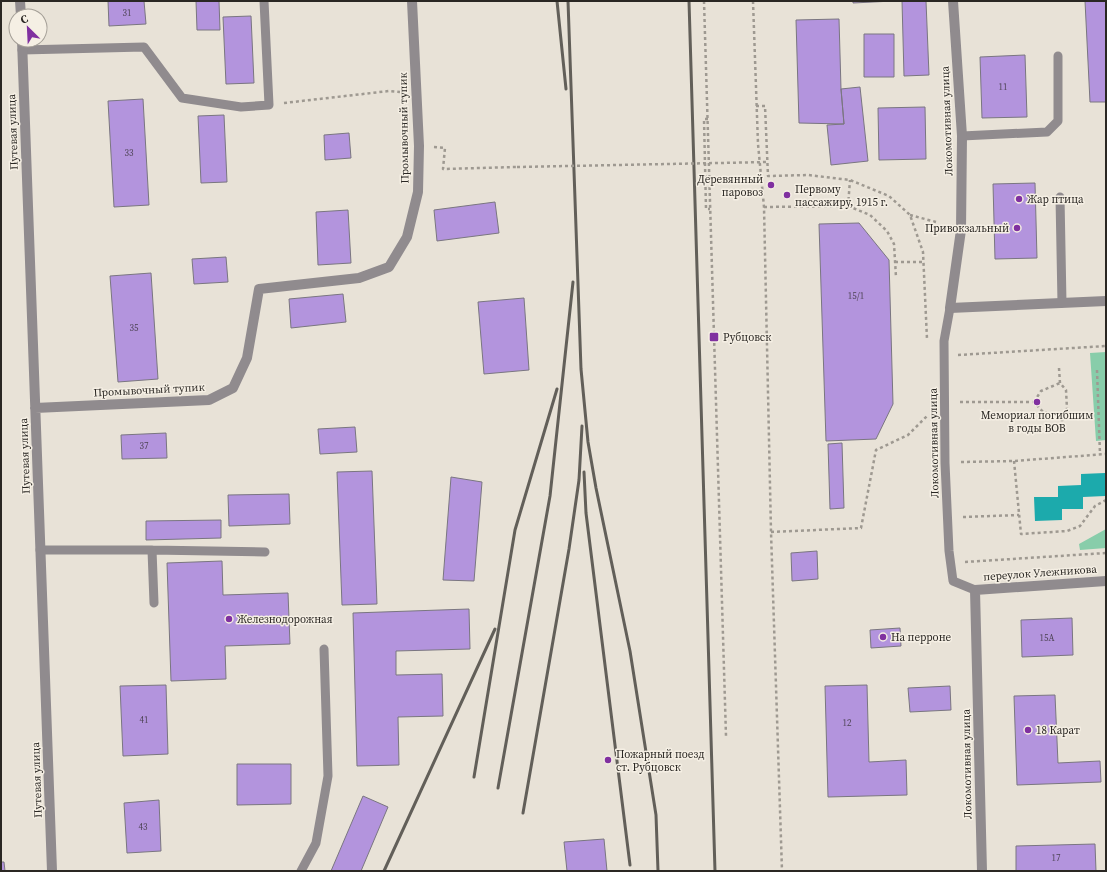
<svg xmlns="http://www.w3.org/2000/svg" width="1107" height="872" viewBox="0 0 1107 872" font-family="'Source Serif 4',serif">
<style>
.green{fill:#88cdaa}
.water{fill:#1caaac}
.building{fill:#b394dd;stroke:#7a7680}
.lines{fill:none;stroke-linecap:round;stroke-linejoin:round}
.path{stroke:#9e9991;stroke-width:2.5;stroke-dasharray:3 3;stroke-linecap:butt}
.lane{stroke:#908b8e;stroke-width:9}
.street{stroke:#908b8e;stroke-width:10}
.rail{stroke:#625f59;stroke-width:3}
.path-bridge{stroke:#9e9991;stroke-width:2.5;stroke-dasharray:3 3;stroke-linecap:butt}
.poi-dot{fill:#8030a0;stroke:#f5efe4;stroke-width:1.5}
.labels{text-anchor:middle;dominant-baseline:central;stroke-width:3;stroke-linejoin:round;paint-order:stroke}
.number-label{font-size:9px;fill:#4c4252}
.street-label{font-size:11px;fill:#2a2723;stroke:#f5efe4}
.poi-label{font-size:11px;fill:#2a2723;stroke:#f5efe4;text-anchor:start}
</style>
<rect width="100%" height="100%" fill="#e8e2d7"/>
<path class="green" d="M1106 352V440L1096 441 1090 353Z
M1106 529V548L1080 550 1079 544Z"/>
<path class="water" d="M1105 473V496L1083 497V509H1062V520L1035 521 1034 497H1058V486L1081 485V474Z"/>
<path class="building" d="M108 1H144L146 24 109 26Z
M196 1H219L220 30H197Z
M853 1H893L853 3Z
M902 1H926L929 75 904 76Z
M1085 1H1106V102H1090Z
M251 16 254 83 226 84 223 17Z
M839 19 841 89 844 124 799 123 796 20Z
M864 34H894V77H864Z
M1025 55 1027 117 982 118 980 57Z
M860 87 868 161 831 165 827 125 844 124 841 89Z
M143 99 149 205 114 207 108 101Z
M925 107 926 159 879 160 878 108Z
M224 115 227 182 201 183 198 116Z
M349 133 351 158 325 160 324 135Z
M1035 183 1037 258 995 259 993 184Z
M495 202 499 233 437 241 434 210Z
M348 210 351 263 318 265 316 212Z
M859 223 889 260 893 404 876 439 826 441 819 224Z
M226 257 228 282 194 284 192 259Z
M151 273 158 379 118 382 110 276Z
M343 294 346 322 291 328 289 299Z
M524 298 529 370 484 374 478 302Z
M355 427 357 452 320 454 318 429Z
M166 433 167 458 122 459 121 435Z
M842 443 844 508 830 509 828 444Z
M372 471 377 604 342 605 337 472Z
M451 477 482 482 474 581 443 580Z
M289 494 290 524 229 526 228 495Z
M221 520V538L146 540V521Z
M817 551 818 579 792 581 791 553Z
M222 561 223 595 288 593 290 644 225 646 226 679 171 681 167 563Z
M469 609 470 649 396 651V675L442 674 443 716 398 717 399 765 357 766 353 613Z
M1072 618 1073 655 1022 657 1021 620Z
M900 628 901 646 871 648 870 630Z
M166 685 168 754 123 756 120 686Z
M867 685 869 762 906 760 907 795 828 797 825 686Z
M950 686 951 710 910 712 908 688Z
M1055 695 1058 763 1100 761 1101 782 1017 785 1014 696Z
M237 764H291V804L237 805Z
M363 796 388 807 361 871H331Z
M159 800 161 851 127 853 124 803Z
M604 839 607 871H567L564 842Z
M1095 844 1096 871H1016V846Z
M1 862H4L5 871H1Z"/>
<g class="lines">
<path class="path" d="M704 1 726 736
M753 1 758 144 764 207 771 532 782 871
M284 103 389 91 400 92
M756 106H765L768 176 808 175 850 180 889 196 910 215 923 252 927 339
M708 119H704L706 209H710
M434 147 445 148 443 169 517 167
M848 206 850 180
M764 207 848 206 870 215 887 231 894 244 896 277
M910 215 936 222
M895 262H924
M958 355 1106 346
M1059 368 1060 383 1066 390 1067 409 1062 417V433
M1097 370 1100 454
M960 402H1034L1043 412 1062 417
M1034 402 1041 391 1060 383
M1014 461 1021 534 1067 531 1080 526 1095 506 1106 500
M961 462 1014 461 1106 454
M963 517 1019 515
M771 532 861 528 876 450 908 435 927 416
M965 562 1106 553"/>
<path class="lane" d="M22 50 144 47 182 98 241 107 269 105 264 1
M962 136 1047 132 1058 121V56
M1060 197 1062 303
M950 308 944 341 945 463 949 551 953 581 975 590
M40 550H152L265 552
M152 550 154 603
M301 871 316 843 328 776 324 649"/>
<path class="street" d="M20 1 21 16
M953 1 962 136 961 230 950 308 1106 301
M22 40 52 871
M35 408 209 400 233 388 247 358 259 289 359 278 389 267 407 237 418 192 419 146 412 1
M982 871 975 590 1106 581"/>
<path class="rail" d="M557 1 566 89
M568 1 581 369 588 442 596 488 630 651 656 815 658 871
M689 1 715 871
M584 472 586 513 630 865
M474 777 515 530 557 389
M498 788 550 496 573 282
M523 813 569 549 579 480 582 426
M384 871 495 629"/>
<path class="path-bridge" d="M517 167 768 162"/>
</g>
<g class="poi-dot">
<circle cx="771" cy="185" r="4"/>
<circle cx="787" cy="195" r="4"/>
<circle cx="1019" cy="199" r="4"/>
<circle cx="1017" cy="228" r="4"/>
<rect x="709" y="332" width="10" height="10" rx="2"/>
<circle cx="1037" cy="402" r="4"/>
<circle cx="229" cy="619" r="4"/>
<circle cx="883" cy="637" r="4"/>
<circle cx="1028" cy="730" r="4"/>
<circle cx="608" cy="760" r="4"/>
</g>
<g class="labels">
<g class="number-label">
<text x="127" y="13">31</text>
<text x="1003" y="87">11</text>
<text x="129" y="153">33</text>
<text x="856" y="296">15/1</text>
<text x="134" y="328">35</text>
<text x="144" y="446">37</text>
<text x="1047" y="638">15А</text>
<text x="144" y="720">41</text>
<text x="847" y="723">12</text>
<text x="143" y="827">43</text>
<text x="1056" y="858">17</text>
</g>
<g class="street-label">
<text transform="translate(947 121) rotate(-92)">Локомотивная улица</text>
<text transform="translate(404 128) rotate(-91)">Промывочный тупик</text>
<text transform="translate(13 132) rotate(-92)">Путевая улица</text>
<text transform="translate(149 390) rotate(-3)">Промывочный тупик</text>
<text transform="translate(934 443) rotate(-91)">Локомотивная улица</text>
<text transform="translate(25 456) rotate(-92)">Путевая улица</text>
<text transform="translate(1040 573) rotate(-4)">переулок Улежникова</text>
<text transform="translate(967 764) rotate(-91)">Локомотивная улица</text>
<text transform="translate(37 780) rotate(-92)">Путевая улица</text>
</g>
<g class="poi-label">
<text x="763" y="179" text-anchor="end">Деревянный<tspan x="763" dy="13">паровоз</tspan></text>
<text x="795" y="189">Первому<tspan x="795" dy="13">пассажиру, 1915 г.</tspan></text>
<text x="1027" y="199">Жар птица</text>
<text x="1009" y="228" text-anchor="end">Привокзальный</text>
<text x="723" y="337">Рубцовск</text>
<text x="1037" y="415" text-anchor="middle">Мемориал погибшим<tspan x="1037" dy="13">в годы ВОВ</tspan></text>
<text x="237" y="619">Железнодорожная</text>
<text x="891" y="637">На перроне</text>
<text x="1036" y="730">18 Карат</text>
<text x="616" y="754">Пожарный поезд<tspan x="616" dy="13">ст. Рубцовск</tspan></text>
</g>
</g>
<rect width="1107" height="872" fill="none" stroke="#2a2723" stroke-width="4"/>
<g transform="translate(28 28) rotate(336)"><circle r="19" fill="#f5efe4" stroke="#a49f97"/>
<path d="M0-3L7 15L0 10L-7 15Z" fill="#8030a0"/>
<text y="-6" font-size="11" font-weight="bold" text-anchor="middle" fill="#2a2723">С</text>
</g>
</svg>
